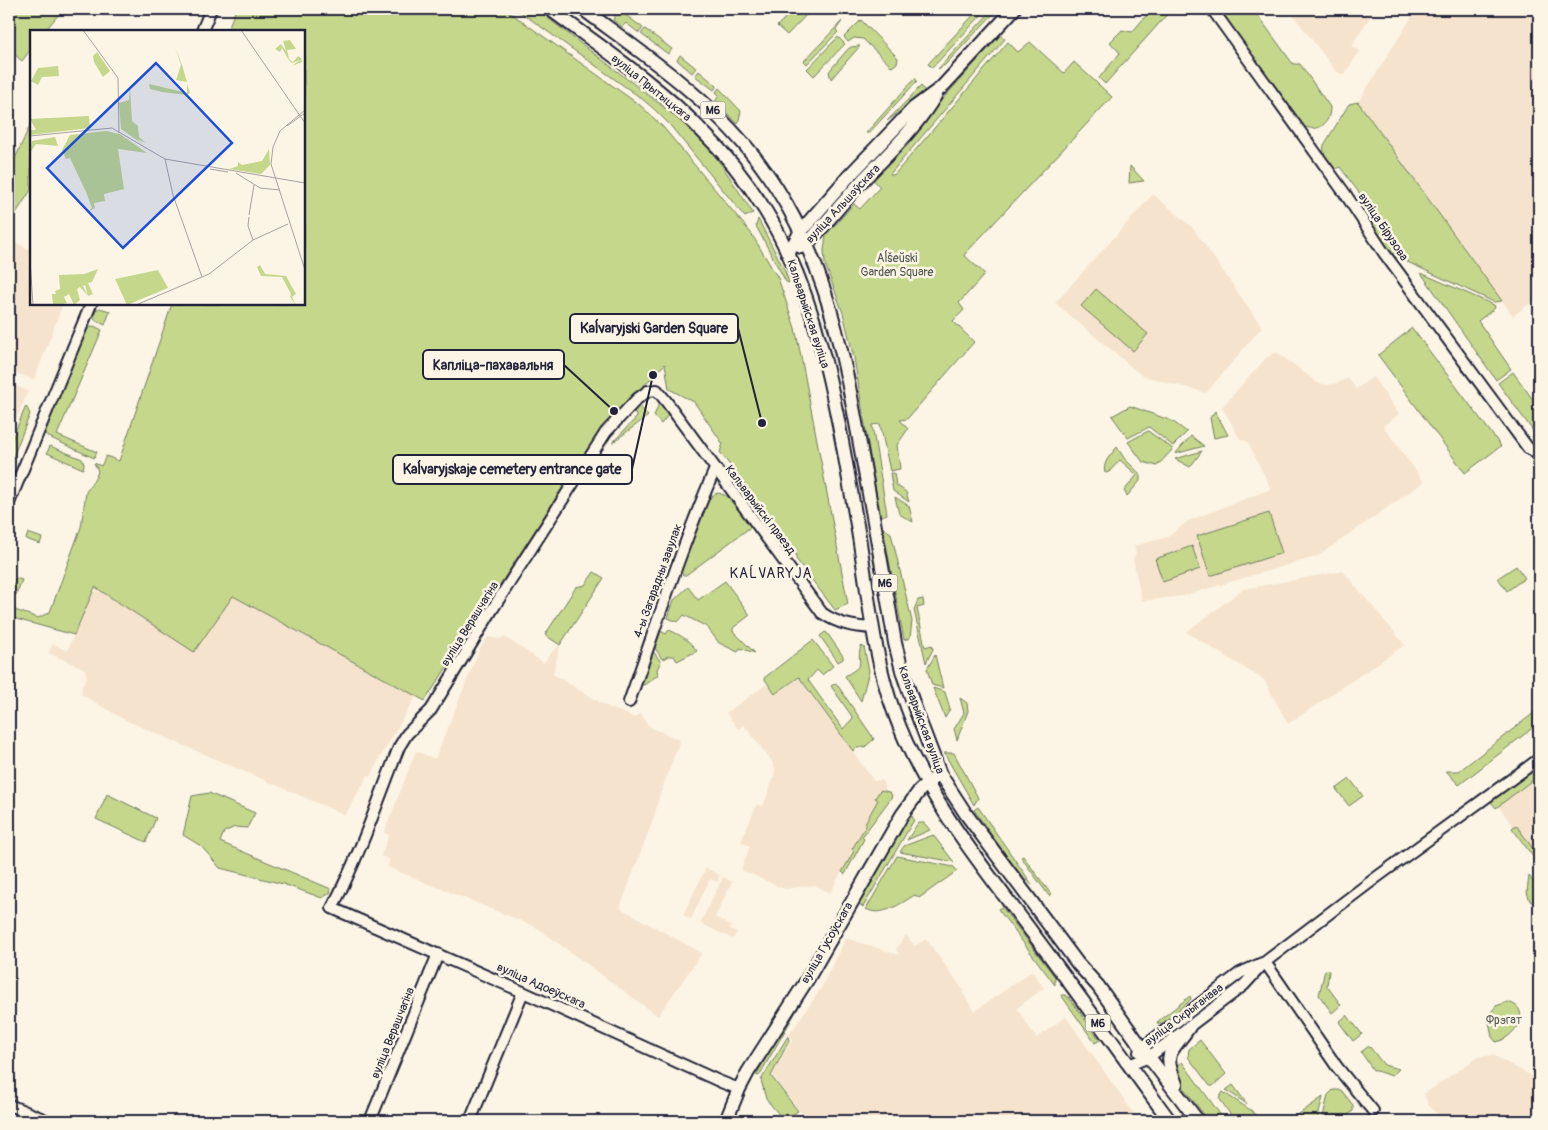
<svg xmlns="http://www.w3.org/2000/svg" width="1548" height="1130" viewBox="0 0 1548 1130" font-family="Pangolin,sans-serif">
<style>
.built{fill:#f5e3cd}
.green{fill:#c4d78b;stroke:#737c63}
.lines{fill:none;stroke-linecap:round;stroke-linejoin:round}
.minor-casing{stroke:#22223b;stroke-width:14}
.major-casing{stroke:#22223b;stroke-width:16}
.minor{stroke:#fcf5e5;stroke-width:10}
.major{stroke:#fcf5e5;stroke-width:12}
.labels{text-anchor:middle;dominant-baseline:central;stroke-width:5;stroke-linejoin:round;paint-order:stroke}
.shield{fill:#fcf5e5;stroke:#63616e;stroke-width:1}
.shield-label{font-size:11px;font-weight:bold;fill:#22223b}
.street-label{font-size:12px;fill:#22223b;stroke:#fcf5e5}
.park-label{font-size:12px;fill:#535853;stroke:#fcf5e5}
.neighbourhood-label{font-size:14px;letter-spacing:1px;fill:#22223b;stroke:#fcf5e5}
.inset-road{fill:none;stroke:#a5a1a1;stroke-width:1}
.view{fill:#1d4ed8;fill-opacity:0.15;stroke:#1d4ed8;stroke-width:2.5}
.inset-edge{fill:none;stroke:#22223b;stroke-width:2.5}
.leader{fill:none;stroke:#22223b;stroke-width:2}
.callout-dot{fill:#22223b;stroke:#fcf5e5;stroke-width:2}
.callout{fill:#fcf5e5;stroke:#22223b;stroke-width:2}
.callout-label{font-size:14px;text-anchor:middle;font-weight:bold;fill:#22223b}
</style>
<rect width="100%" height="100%" fill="#fcf5e5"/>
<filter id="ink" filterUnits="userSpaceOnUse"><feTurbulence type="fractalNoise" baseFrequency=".02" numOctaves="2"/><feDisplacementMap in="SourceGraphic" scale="10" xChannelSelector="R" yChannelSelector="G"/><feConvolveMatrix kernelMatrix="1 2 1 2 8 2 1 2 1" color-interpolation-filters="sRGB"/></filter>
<g filter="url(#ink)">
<path class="built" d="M1288 9H1375L1352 45 1360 51 1344 75 1337 72Z
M1417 9H1539V297L1513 316 1358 102Z
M1153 194 1193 228 1262 327 1206 393 1141 375 1055 303Z
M9 239 31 250V304H63L34 380 9 370Z
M1278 353 1318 383 1327 385 1338 383 1348 378 1356 389 1373 377 1399 414 1383 426 1424 482 1318 556 1183 596 1142 601 1133 559 1136 553 1134 546 1168 537 1188 521 1271 489 1248 442 1240 439 1222 407 1266 358 1272 354Z
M9 383 28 391 9 436Z
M1343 571 1405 645 1288 724 1264 680 1186 632 1243 589Z
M93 590 103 593 233 596 416 696 377 763 371 777 368 775 345 815 125 720 81 694 82 685 87 678 85 669 48 653 53 644 67 651Z
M503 636 544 663 550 654 560 645 553 674 608 707 631 716 633 718 641 713 646 723 652 728 680 740 658 800 655 814 620 908 702 953 658 1016 536 927 387 867 390 860 381 856 389 835 384 833 416 751 435 759 480 648 488 637 501 639Z
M799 678 874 781 882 780 885 789 879 792 878 800 865 823 867 824 852 849 854 850 830 893 814 885 785 889 741 870 750 846 741 842 757 804 763 806 774 777 775 768 771 760 744 725 738 729 726 713 767 684 776 695Z
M1539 774V861L1496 803Z
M706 868 720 875 717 882 710 879 691 919 683 915Z
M723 877 732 882 715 917 731 926 730 929 737 932 733 939 700 923Z
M906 935 915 946 926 939 964 991 962 992 975 1011 1032 971 1044 988 1017 1008 1036 1038 1066 1017 1139 1121H807L772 1075 792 1040 789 1035 821 988 846 938 899 955 896 949Z
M1493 1055 1539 1080V1121H1444L1428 1105 1424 1094 1478 1057Z"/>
<path class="green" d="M16 9H63L45 31H31V49L22 61 9 50V19Z
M236 9H505L641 106 663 127 751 233 778 278 795 328 801 356 848 604 835 610 796 559V553L720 452 723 444 694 402 669 389 665 364 620 410 588 448 425 701 233 596 194 652 95 587 74 635 9 617V608L38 618 50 612 81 527 86 492 96 477 98 471 94 463 101 466 106 456 119 461 172 304H304V31H227Z
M516 9H536L656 101 689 128 703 141 723 167 753 213 745 217 669 124 654 109 641 98Z
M794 9H808L810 11 787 35 777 26Z
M979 9H987L932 68 928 64Z
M993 9H998L945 65 938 69Z
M1152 9H1172L1105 84 1099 78 1120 53 1110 42 1122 30 1132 32Z
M1222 9H1253L1293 64H1300L1330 107C1330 124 1319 133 1303 126L1221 16Z
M619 10 643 28 639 33 626 23 622 27 613 20Z
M861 20 898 58 897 63 892 67 863 39 854 38 848 42 844 37Z
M842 21 836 30 838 32 807 64 804 61Z
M645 29 672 49 668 54 641 34Z
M1000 35 1005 39 890 174 894 175 1008 42 1018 52 1030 42 1064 73 1074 62 1112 97 964 255 985 274 959 303 964 310 953 321 974 342 907 419 900 420 908 429 897 445 900 469 890 471 880 424 872 425 887 514 880 517 854 358 843 313 825 264 824 250 826 235 854 204 860 209 880 187 872 178Z
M838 37 845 44 814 76 807 69Z
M860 46 831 79 829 72 831 69 848 49 851 47Z
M680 55 696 68 692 73 677 60Z
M699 71 717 86 714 90 695 76Z
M915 78 917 81 869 133H866Z
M921 86 924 90 922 95 887 121Z
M719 88 741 111 738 124 715 102 719 95 716 92Z
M1358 102 1502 301 1494 302 1390 254 1357 204 1360 194 1340 167 1333 170C1327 162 1322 156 1324 145L1349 104Z
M31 123V190L9 224V172Z
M1130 166 1144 181 1129 183Z
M758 219 785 271 789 283 786 282 756 226Z
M1421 273 1494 305 1495 308 1478 321 1511 369 1496 380Z
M1096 289 1148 334 1133 351 1081 306Z
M100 308 110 311 105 325 95 320 94 317 96 310Z
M94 326 102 330 57 435 97 452 94 458 53 439 43 433V428L88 328Z
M1412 328 1501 446 1465 473 1378 355Z
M1513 372 1539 408V439L1498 383Z
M660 401 669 414 661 424 654 416Z
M639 405 648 416 612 443 637 417 634 412V408Z
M26 406 30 414 9 467V446Z
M1130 406 1172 421 1187 432 1173 446 1149 427 1128 438 1112 416Z
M1215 411 1228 435 1214 438 1210 418Z
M1148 431 1173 449 1157 466 1143 462 1128 442Z
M1191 436 1204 446 1175 454Z
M50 446 82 459 84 464 83 469 47 453Z
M1117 447 1124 458 1140 474V481L1127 496 1124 491 1137 475 1120 460 1109 472 1105 473C1102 462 1111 455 1117 447Z
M1202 451 1190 467 1175 459Z
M890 473H894L896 485 906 492 909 502 893 491Z
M717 493C734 495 743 514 752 526L686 575H683L680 571 706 505 710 497Z
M895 497 909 506 913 522 899 514Z
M1269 513 1282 553 1210 576 1197 536Z
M883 528 891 533 912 621 910 638 904 640Z
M28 533 42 538 40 544 26 539Z
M1192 546 1200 569 1163 582 1155 559Z
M1516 566 1525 578 1507 591 1498 578Z
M594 572 604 578 560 645 545 635 576 587 585 585Z
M16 578 22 580 16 595 10 592Z
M725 581 750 615 733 628V631L755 653 740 648 738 652 719 643 707 627 684 615 678 622 668 618 674 600 688 587 698 600Z
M923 599 924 606 917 608 925 647 932 645 933 649 926 663 914 610 918 600Z
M657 629 666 634 669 630C681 635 690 641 697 651L677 661 674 656H667L666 658 662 659 652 643Z
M825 632 827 633 843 656V659L838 662 820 636Z
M813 640 833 666 822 675 817 670 808 680 843 729 853 718 831 686 836 683 874 739 865 747 857 748 853 751 799 677 775 694 764 678Z
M861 646 864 647 869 671 861 701 845 676C869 662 855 665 861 646Z
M650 647 661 662 657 669 658 675 644 685 640 683Z
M935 655 943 688 932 685 927 669Z
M933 688 945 692 950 709 945 718Z
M960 698 967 703 968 711 957 740 954 729 964 713Z
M1539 709V723L1459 785 1446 771H1459Z
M944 753H954L978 798 974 805Z
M1534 770 1539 775 1496 808 1491 802Z
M1350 779 1363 796 1349 806 1336 789Z
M881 790 889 792 892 795 891 798 862 837 864 839 845 874 842 872 854 851 852 849 867 824 865 823 878 800 875 798 879 792Z
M209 793 255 813 247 828 235 827 224 832 220 842 331 889 330 893 322 898 283 884 220 868 201 846 183 835 192 796Z
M107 794 156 818 146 842 96 819Z
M978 807 1029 880 1032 885 1016 870 974 810Z
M912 816 914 820 863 907 858 903 902 828Z
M918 823H924L930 830 907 840Z
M1516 825 1539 857V865L1512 828Z
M933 835 954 862 900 852 904 846Z
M897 856 954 867 957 871 919 898 915 895C901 903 882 918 866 909Z
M1023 856 1051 894 1049 896 1021 857Z
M1529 876 1539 890V902L1536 904 1530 901 1527 892Z
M1002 907 1055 977V985L998 909Z
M1325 970 1329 971 1327 986 1341 1005 1332 1013 1319 995Z
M807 988 809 989 759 1076 756 1075Z
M1061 995H1065L1070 999 1100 1040 1095 1043Z
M1190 996 1191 999 1187 1003 1161 1024H1158L1157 1022Z
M1507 1002C1535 1008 1514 1039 1496 1042L1492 1037 1488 1016 1496 1006Z
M1347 1015 1362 1034 1353 1041 1339 1022Z
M788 1036 789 1041 771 1076 798 1111 791 1116 782 1118 766 1099 761 1080Z
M1200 1040 1226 1074 1213 1086H1210L1188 1057 1189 1049Z
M1369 1046 1384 1065 1399 1069 1392 1076 1373 1070 1361 1052Z
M1182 1062 1225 1121H1209L1178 1081 1176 1066Z
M1233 1085 1247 1104 1226 1090Z
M1333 1090H1341L1353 1105V1111L1342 1120H1340L1335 1114 1325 1121H1322L1328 1095Z
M1223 1092 1252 1111 1260 1121H1235L1219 1098Z
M1323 1097 1317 1121H1289Z"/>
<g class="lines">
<defs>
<path id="minor" d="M1212 9 1346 195 1384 253 1528 448 1539 455
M202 31 211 9
M9 503 91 304
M629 702C657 624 682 545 715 469
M1265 962 1337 1067 1373 1111
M1139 1052 1142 1048 1240 973 1262 963
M1129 1065 1149 1057 1244 985 1265 962 1377 877 1539 759
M739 1089 721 1082 523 992 332 908C359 857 378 801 399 747L407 734 431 710 447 684 492 610 606 432 637 399 648 391 657 390 666 401 822 613C838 624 854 627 873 628
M9 1105 48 1121
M370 1121 438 954
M470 1121 523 992"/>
<path id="major" d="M550 9C599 46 657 84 699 128 724 152 747 181 765 210 822 302 838 420 857 525 868 587 872 653 894 712 924 796 981 864 1034 935 1080 996 1124 1059 1170 1121
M583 9C639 51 698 90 744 144 823 236 842 345 863 461 874 521 885 582 895 643L903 674 917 714 940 774 966 814 1078 964 1098 986 1142 1048 1198 1121
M801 247 807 244C826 223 844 201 863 180 889 153 917 127 936 94
M788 254 801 231 849 176 914 108 941 88 1014 9
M1176 1084C1162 1050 1171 1054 1189 1027
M726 1121 739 1089 748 1072 807 980 902 815 920 790 932 780"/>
</defs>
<use href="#minor" class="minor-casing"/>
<use href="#major" class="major-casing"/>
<use href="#minor" class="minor"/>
<use href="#major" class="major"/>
</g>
</g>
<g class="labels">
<g class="shield">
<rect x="700.5" y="101.5" width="25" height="17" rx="4"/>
<rect x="872.5" y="574.5" width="25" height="17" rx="4"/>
<rect x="1085.5" y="1014.5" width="25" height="17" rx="4"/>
</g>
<g class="shield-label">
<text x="713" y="110">М6</text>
<text x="885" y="583">М6</text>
<text x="1098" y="1023">М6</text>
</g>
<g class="street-label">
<text transform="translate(651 88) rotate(39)">вуліца Прытыцкага</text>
<text transform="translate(843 204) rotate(-47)">вуліца Альшэўскага</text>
<text transform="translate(1383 227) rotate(56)">вуліца Бірузова</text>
<text transform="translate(808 314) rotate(72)">Кальварыйская вуліца</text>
<text transform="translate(760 510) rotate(53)">Кальварыйскі праезд</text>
<text transform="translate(658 581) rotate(-70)">4-ы Загарадны завулак</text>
<text transform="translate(470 624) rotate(-58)">вуліца Верашчагіна</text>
<text transform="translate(921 720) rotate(70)">Кальварыйская вуліца</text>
<text transform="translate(827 943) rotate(-60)">вуліца Гусоўскага</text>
<text transform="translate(541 986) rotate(24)">вуліца Адоеўскага</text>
<text transform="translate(1184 1015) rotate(-37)">вуліца Скрыганава</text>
<text transform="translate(393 1033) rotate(-68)">вуліца Верашчагіна</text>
</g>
<g class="park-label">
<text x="897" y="258">Aĺšeŭski<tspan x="897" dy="14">Garden Square</tspan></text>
<text x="1504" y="1020">Фрэгат</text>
</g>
<g class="neighbourhood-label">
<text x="771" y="573">KAĹVARYJA</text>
</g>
</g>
<g transform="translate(30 30)">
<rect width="275" height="275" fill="#fcf5e5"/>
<path d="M260 10 266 19 257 20 259 29 263 32 268 26 271 28 272 32 262 36 270 30 262 33 258 29 252 18 250 22 245 19 251 14 256 21 253 11ZM145 17 152 35 157 52 146 50 151 35ZM67 22 80 41 73 47 64 32 63 26ZM28 36 29 46 12 47 8 55 1 51 8 38ZM119 54 157 63V54L160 63 156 65 132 62 120 59ZM100 57 102 91 108 96 109 107 116 113 107 109 114 115 91 99 89 73 99 70ZM59 86 60 98 0 105V100H6L0 89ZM76 101 90 104 117 123 88 119 94 159 74 164 75 171 64 173 65 178 58 182 62 178 56 162 40 128 36 129 32 120 40 105ZM25 107 28 116 6 114 0 123 2 111ZM239 119 240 135 231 144 199 139 208 136V132L212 135 232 131ZM230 235 235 244 256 246 266 264 262 267 266 275 260 267 261 264 252 247 231 246 227 237ZM68 239 62 252 58 253 63 264 58 266 55 255 53 256 58 266 50 257 47 259 50 270 44 275 39 264 34 267 37 273 28 275H15L23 274 22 264H26L25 261 30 259 29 245 54 244ZM128 240 138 258 97 275 85 249Z" fill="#c4d78b"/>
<path class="inset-road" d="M53 0 88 48 89 103M211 0 275 93M275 80 250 101 243 117 241 134 275 240M257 96 275 83M0 106 82 98 135 129 275 153M135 129 143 165 172 247M180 139 198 142M206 143 230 158 250 160M219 185 224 155M219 187 218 196 223 210M0 230 3 275M106 275 179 244 223 210 258 194"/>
<path class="view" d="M126 33 202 113 93 218 17 138Z"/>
<rect width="275" height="275" class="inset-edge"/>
</g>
<path class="leader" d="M762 423L738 328M614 411L564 365M653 375L632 469"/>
<g class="callout-dot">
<circle cx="762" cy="423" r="5"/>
<circle cx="614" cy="411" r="5"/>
<circle cx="653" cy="375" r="5"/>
</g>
<g class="callout">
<rect x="570" y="314" width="168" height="29" rx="5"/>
<rect x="423" y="350" width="141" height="29" rx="5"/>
<rect x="393" y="455" width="239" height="29" rx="5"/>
</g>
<g class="callout-label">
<text x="654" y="333">Kaĺvaryjski Garden Square</text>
<text x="493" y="370">Капліца-пахавальня</text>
<text x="512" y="474">Kaĺvaryjskaje cemetery entrance gate</text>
</g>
<rect width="1548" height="1130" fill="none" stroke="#fcf5e5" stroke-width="30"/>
<rect x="15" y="15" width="1518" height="1100" fill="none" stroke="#22223b" stroke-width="2" filter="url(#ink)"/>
</svg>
